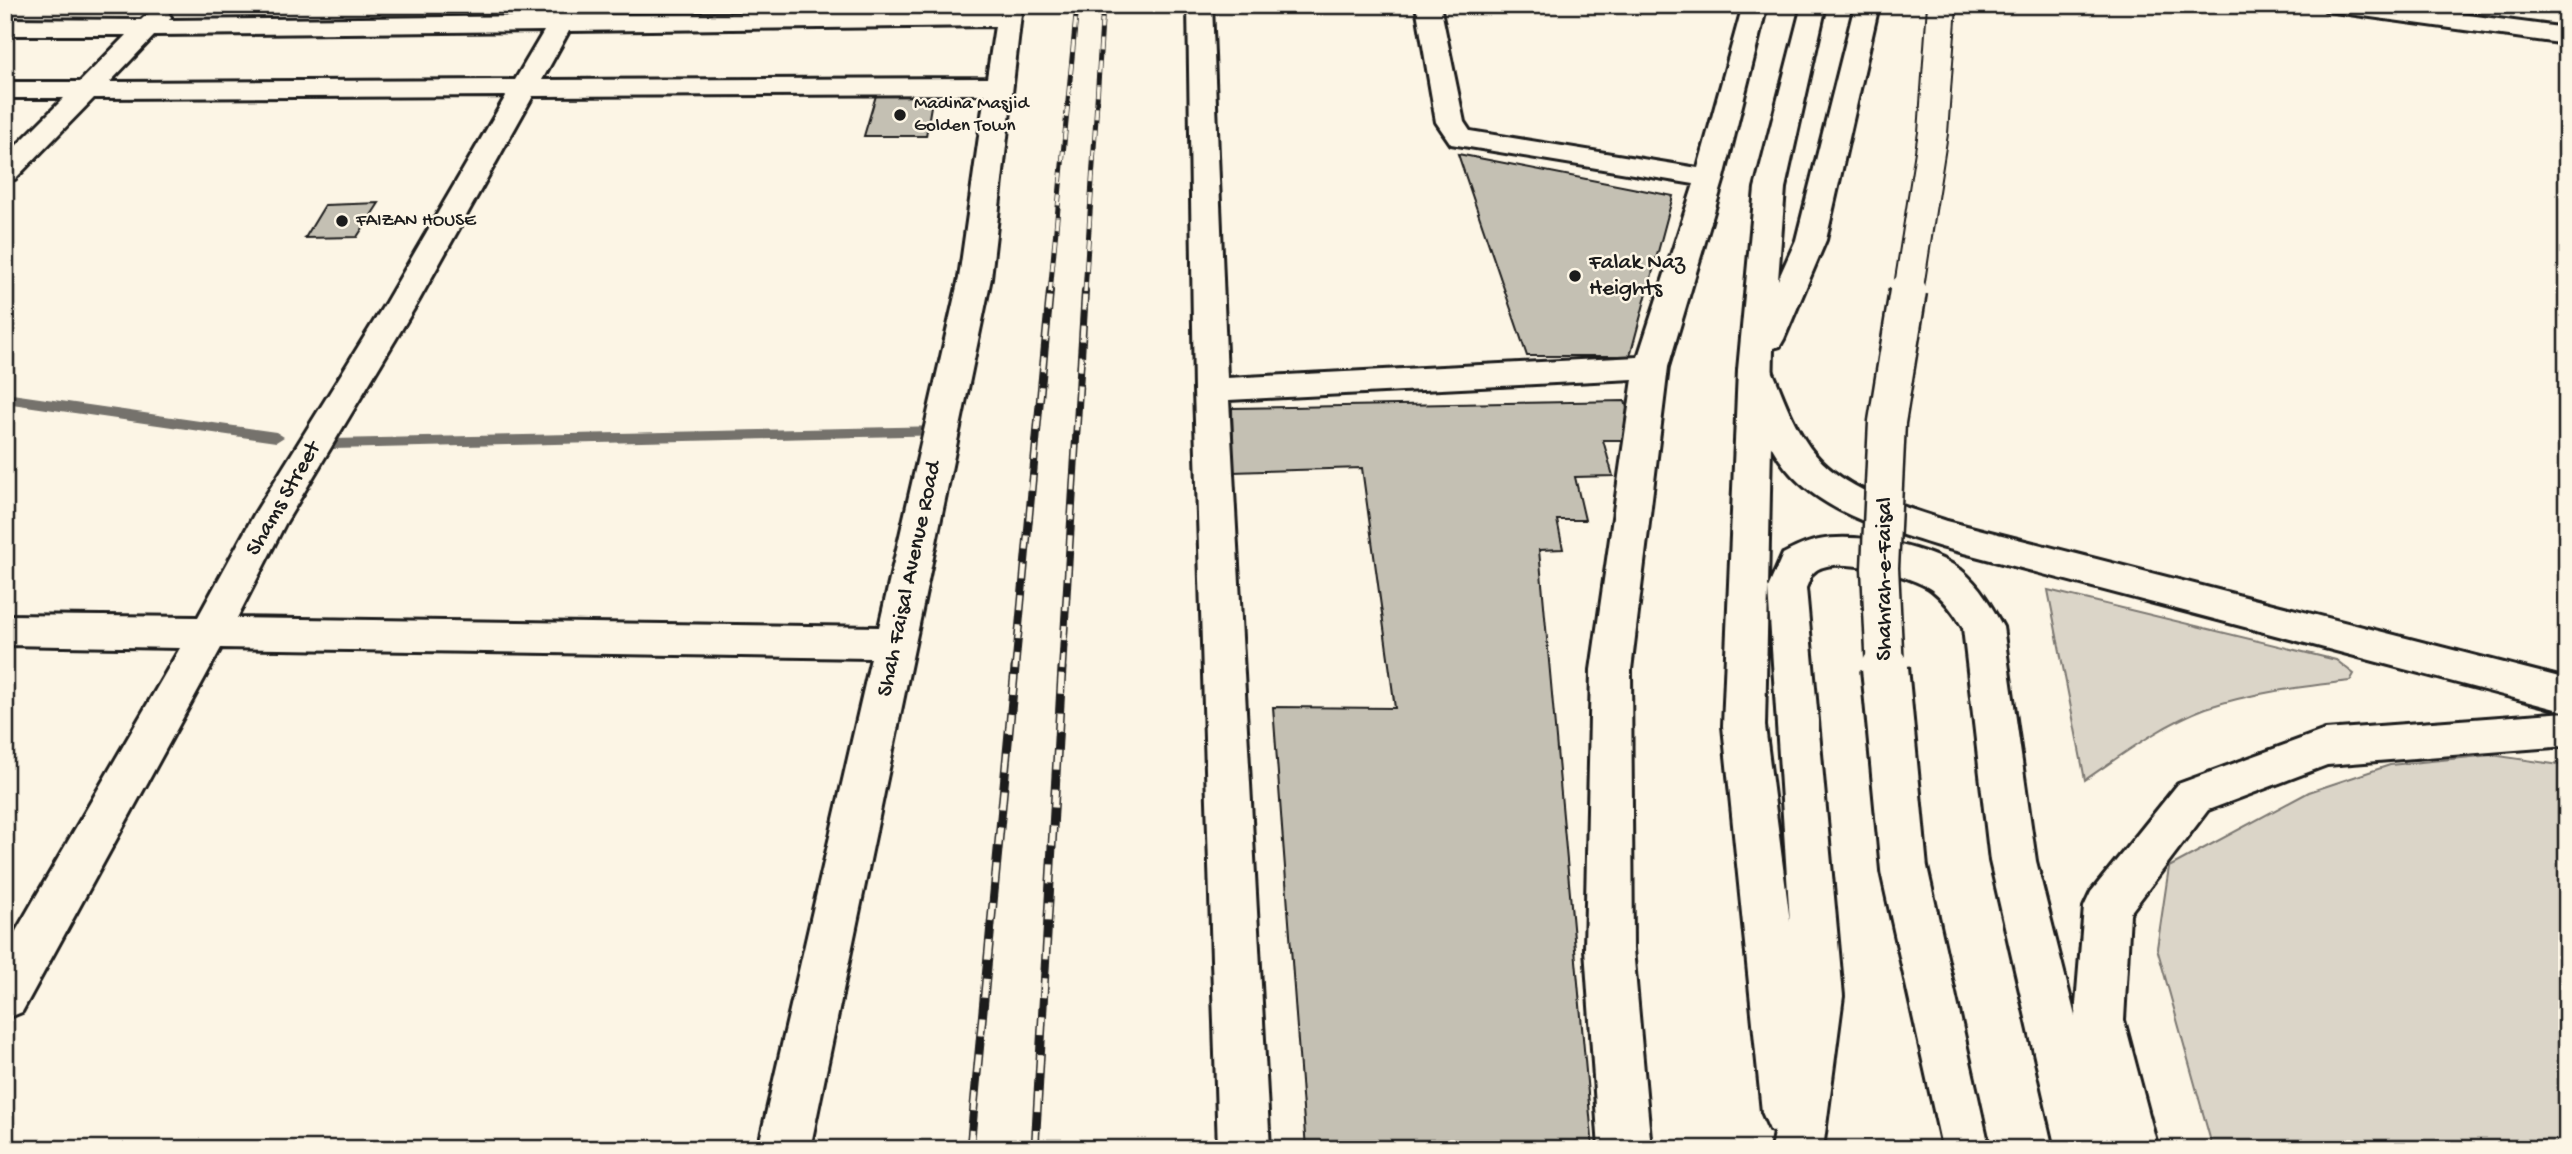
<svg xmlns="http://www.w3.org/2000/svg" width="2572" height="1154" viewBox="0 0 2572 1154" font-family="'Gochi Hand',sans-serif">
<style>
.green{fill:#dbd5c8;stroke:#7c7872;stroke-width:2}
.lines{fill:none;stroke-linecap:round;stroke-linejoin:round}
.stream{fill:#75726c;fill-rule:evenodd}
.building{fill:#c4c0b3;stroke:#1c1c1c;stroke-width:2}
.minor-casing{stroke:#1c1c1c;stroke-width:6}
.secondary-casing{stroke:#1c1c1c;stroke-width:6}
.trunk-casing{stroke:#1c1c1c;stroke-width:6}
.minor{fill:#fcf5e5;fill-rule:evenodd}
.secondary{fill:#fcf5e5;fill-rule:evenodd}
.trunk{fill:#fcf5e5;fill-rule:evenodd}
.rail-far2-casing{stroke:#1c1c1c;stroke-width:5}
.rail-far1-casing{stroke:#1c1c1c;stroke-width:8}
.rail-casing{stroke:#1c1c1c;stroke-width:9}
.rail-far2{stroke:#fcf5e5;stroke-width:3.5;stroke-dasharray:11;stroke-linecap:butt}
.rail-far1{stroke:#fcf5e5;stroke-width:5;stroke-dasharray:15;stroke-linecap:butt}
.rail{stroke:#fcf5e5;stroke-width:6;stroke-dasharray:19;stroke-linecap:butt}
.trunk-bridge-far2-casing{stroke:#1c1c1c;stroke-width:32;stroke-linecap:butt}
.trunk-bridge-far1-casing{stroke:#1c1c1c;stroke-width:41;stroke-linecap:butt}
.trunk-bridge-casing{stroke:#1c1c1c;stroke-width:52;stroke-linecap:butt}
.trunk-bridge-far2{stroke:#fcf5e5;stroke-width:28}
.trunk-bridge-far1{stroke:#fcf5e5;stroke-width:36}
.trunk-bridge{stroke:#fcf5e5;stroke-width:46}
.poi-dot{fill:#1c1c1c;stroke:#fcf5e5;stroke-width:2.5}
.labels{text-anchor:middle;dominant-baseline:central;stroke-width:5;stroke-linejoin:round;paint-order:stroke}
.far-poi-label{font-size:19px;fill:#1c1c1c;stroke:#fcf5e5;text-anchor:start}
.poi-label{font-size:23px;fill:#1c1c1c;stroke:#fcf5e5;text-anchor:start}
.street-label{font-size:23px;fill:#1c1c1c;stroke:#fcf5e5}
</style>
<rect width="100%" height="100%" fill="#fcf5e5"/>
<filter id="ink" filterUnits="userSpaceOnUse"><feTurbulence type="fractalNoise" baseFrequency=".0143" numOctaves="2"/><feDisplacementMap in="SourceGraphic" scale="14" xChannelSelector="R" yChannelSelector="G"/><feConvolveMatrix kernelMatrix="1 2 1 2 8 2 1 2 1" color-interpolation-filters="sRGB"/></filter>
<g filter="url(#ink)">
<path class="green" d="M2048 590 2336 660 2354 674 2350 681C2301 687 2253 692 2206 708 2163 724 2123 754 2085 780Z
M2492 755 2567 766V1149H2213L2157 948 2169 867 2309 792 2390 765Z"/>
<g class="lines">
<path class="stream" d="M5 393 276 432 284 437 276 442 5 403Z
M942 426 950 431 948 435 333 449 325 444 333 439Z"/>
</g>
<path class="building" d="M877 92 933 94 926 136H864Z
M1458 154 1673 196 1630 356H1527Z
M379 203 357 237 305 238 325 205Z
M1625 401 1636 440H1603L1613 476 1575 477 1585 520H1557L1563 549 1539 550 1593 1149H1306L1273 707 1395 708 1362 468 1233 472 1232 408Z"/>
<g class="lines">
<defs>
<path id="minor" d="M559 5H583L577 15 997 11 998 5H1022L991 278 810 1149H758L871 658 221 648 22 1012 5 1019V950L180 648 5 645V615L198 617 255 513 386 302 506 96 94 98 15 179 5 182V157L64 98H5V82H80L126 35H5V19L141 20C150 12 155 9 168 12L171 17 169 20 552 16ZM995 26 987 78 542 80 569 31ZM544 31 515 80 110 82 155 35ZM985 94 959 278 879 627 237 618 285 524 418 302 533 96Z
M1188 5H1212L1227 378 1638 357 1694 184 1451 144 1436 122 1416 5H1440L1464 122 1470 131 1698 168 1743 5H1767L1724 178 1668 367 1631 670 1633 949 1651 1149H1599L1585 949 1591 670 1633 379 1229 400 1270 1149H1218L1194 390Z"/>
<path id="secondary" d="M1755 359 1767 362 1772 370C1782 393 1790 418 1804 439 1834 489 1896 504 1947 521L2567 679V712L1941 547C1887 530 1821 513 1785 467 1763 438 1752 403 1738 370L1743 362Z"/>
<path id="trunk" d="M1802 5H1826L1785 188 1778 280 1796 240 1855 5H1879L1826 240 1784 339 1780 346 1773 348 1768 588 1783 554C1795 548 1806 542 1819 540 1857 532 1930 547 1961 570 1980 585 1992 607 2003 627L2036 861 2075 1016 2084 907 2091 892 2178 784 2325 730 2567 712V746L2327 765 2208 810 2130 913 2124 1020 2158 1149H2056L1990 861 1963 628C1955 614 1945 600 1932 590 1913 576 1831 552 1813 573 1810 576 1808 584 1806 588L1843 996 1823 1149H1771L1774 1132 1770 1130 1762 1112 1723 726 1738 370 1755 188ZM1768 588 1790 922 1765 726Z
M2322 5H2392L2567 28V44L2334 12 2325 10Z"/>
</defs>
<use href="#minor" class="minor-casing"/>
<use href="#secondary" class="secondary-casing"/>
<use href="#trunk" class="trunk-casing"/>
<use href="#minor" class="minor"/>
<use href="#secondary" class="secondary"/>
<use href="#trunk" class="trunk"/>
<defs>
<path id="rail-far2" d="M1050 293 1077 5
M1085 293 1103 5"/>
<path id="rail-far1" d="M1015 670 1050 291
M1062 670 1085 291"/>
<path id="rail" d="M970 1149 1015 668
M1035 1149 1062 668"/>
</defs>
<use href="#rail-far2" class="rail-far2-casing"/>
<use href="#rail-far1" class="rail-far1-casing"/>
<use href="#rail" class="rail-casing"/>
<use href="#rail-far2" class="rail-far2"/>
<use href="#rail-far1" class="rail-far1"/>
<use href="#rail" class="rail"/>
<defs>
<path id="trunk-bridge-far2" d="M1908 293 1933 133 1942 5"/>
<path id="trunk-bridge-far1" d="M1885 670 1880 568 1887 422 1908 291"/>
<path id="trunk-bridge" d="M1885 668 1904 869 1966 1149"/>
</defs>
<use href="#trunk-bridge-far2" class="trunk-bridge-far2-casing"/>
<use href="#trunk-bridge-far1" class="trunk-bridge-far1-casing"/>
<use href="#trunk-bridge" class="trunk-bridge-casing"/>
<use href="#trunk-bridge-far2" class="trunk-bridge-far2"/>
<use href="#trunk-bridge-far1" class="trunk-bridge-far1"/>
<use href="#trunk-bridge" class="trunk-bridge"/>
</g>
</g>
<g class="poi-dot">
<circle cx="900" cy="115" r="7"/>
<circle cx="342" cy="221" r="7"/>
<circle cx="1575" cy="276" r="7"/>
</g>
<g class="labels">
<g class="far-poi-label">
<text x="914" y="104">Madina Masjid<tspan x="914" dy="22">Golden Town</tspan></text>
<text x="356" y="221">FAIZAN HOUSE</text>
</g>
<g class="poi-label">
<text x="1589" y="263">Falak Naz<tspan x="1589" dy="26">Heights</tspan></text>
</g>
<g class="street-label">
<text transform="translate(284 499) rotate(-60)">Shams Street</text>
<text transform="translate(910 579) rotate(-78)">Shah Faisal Avenue Road</text>
<text transform="translate(1885 579) rotate(-90)">Shahrah-e-Faisal</text>
</g>
</g>
<rect width="2572" height="1154" fill="none" stroke="#fcf5e5" stroke-width="28"/>
<rect x="14" y="14" width="2544" height="1126" fill="none" stroke="#1c1c1c" stroke-width="2.5" filter="url(#ink)"/>
</svg>
